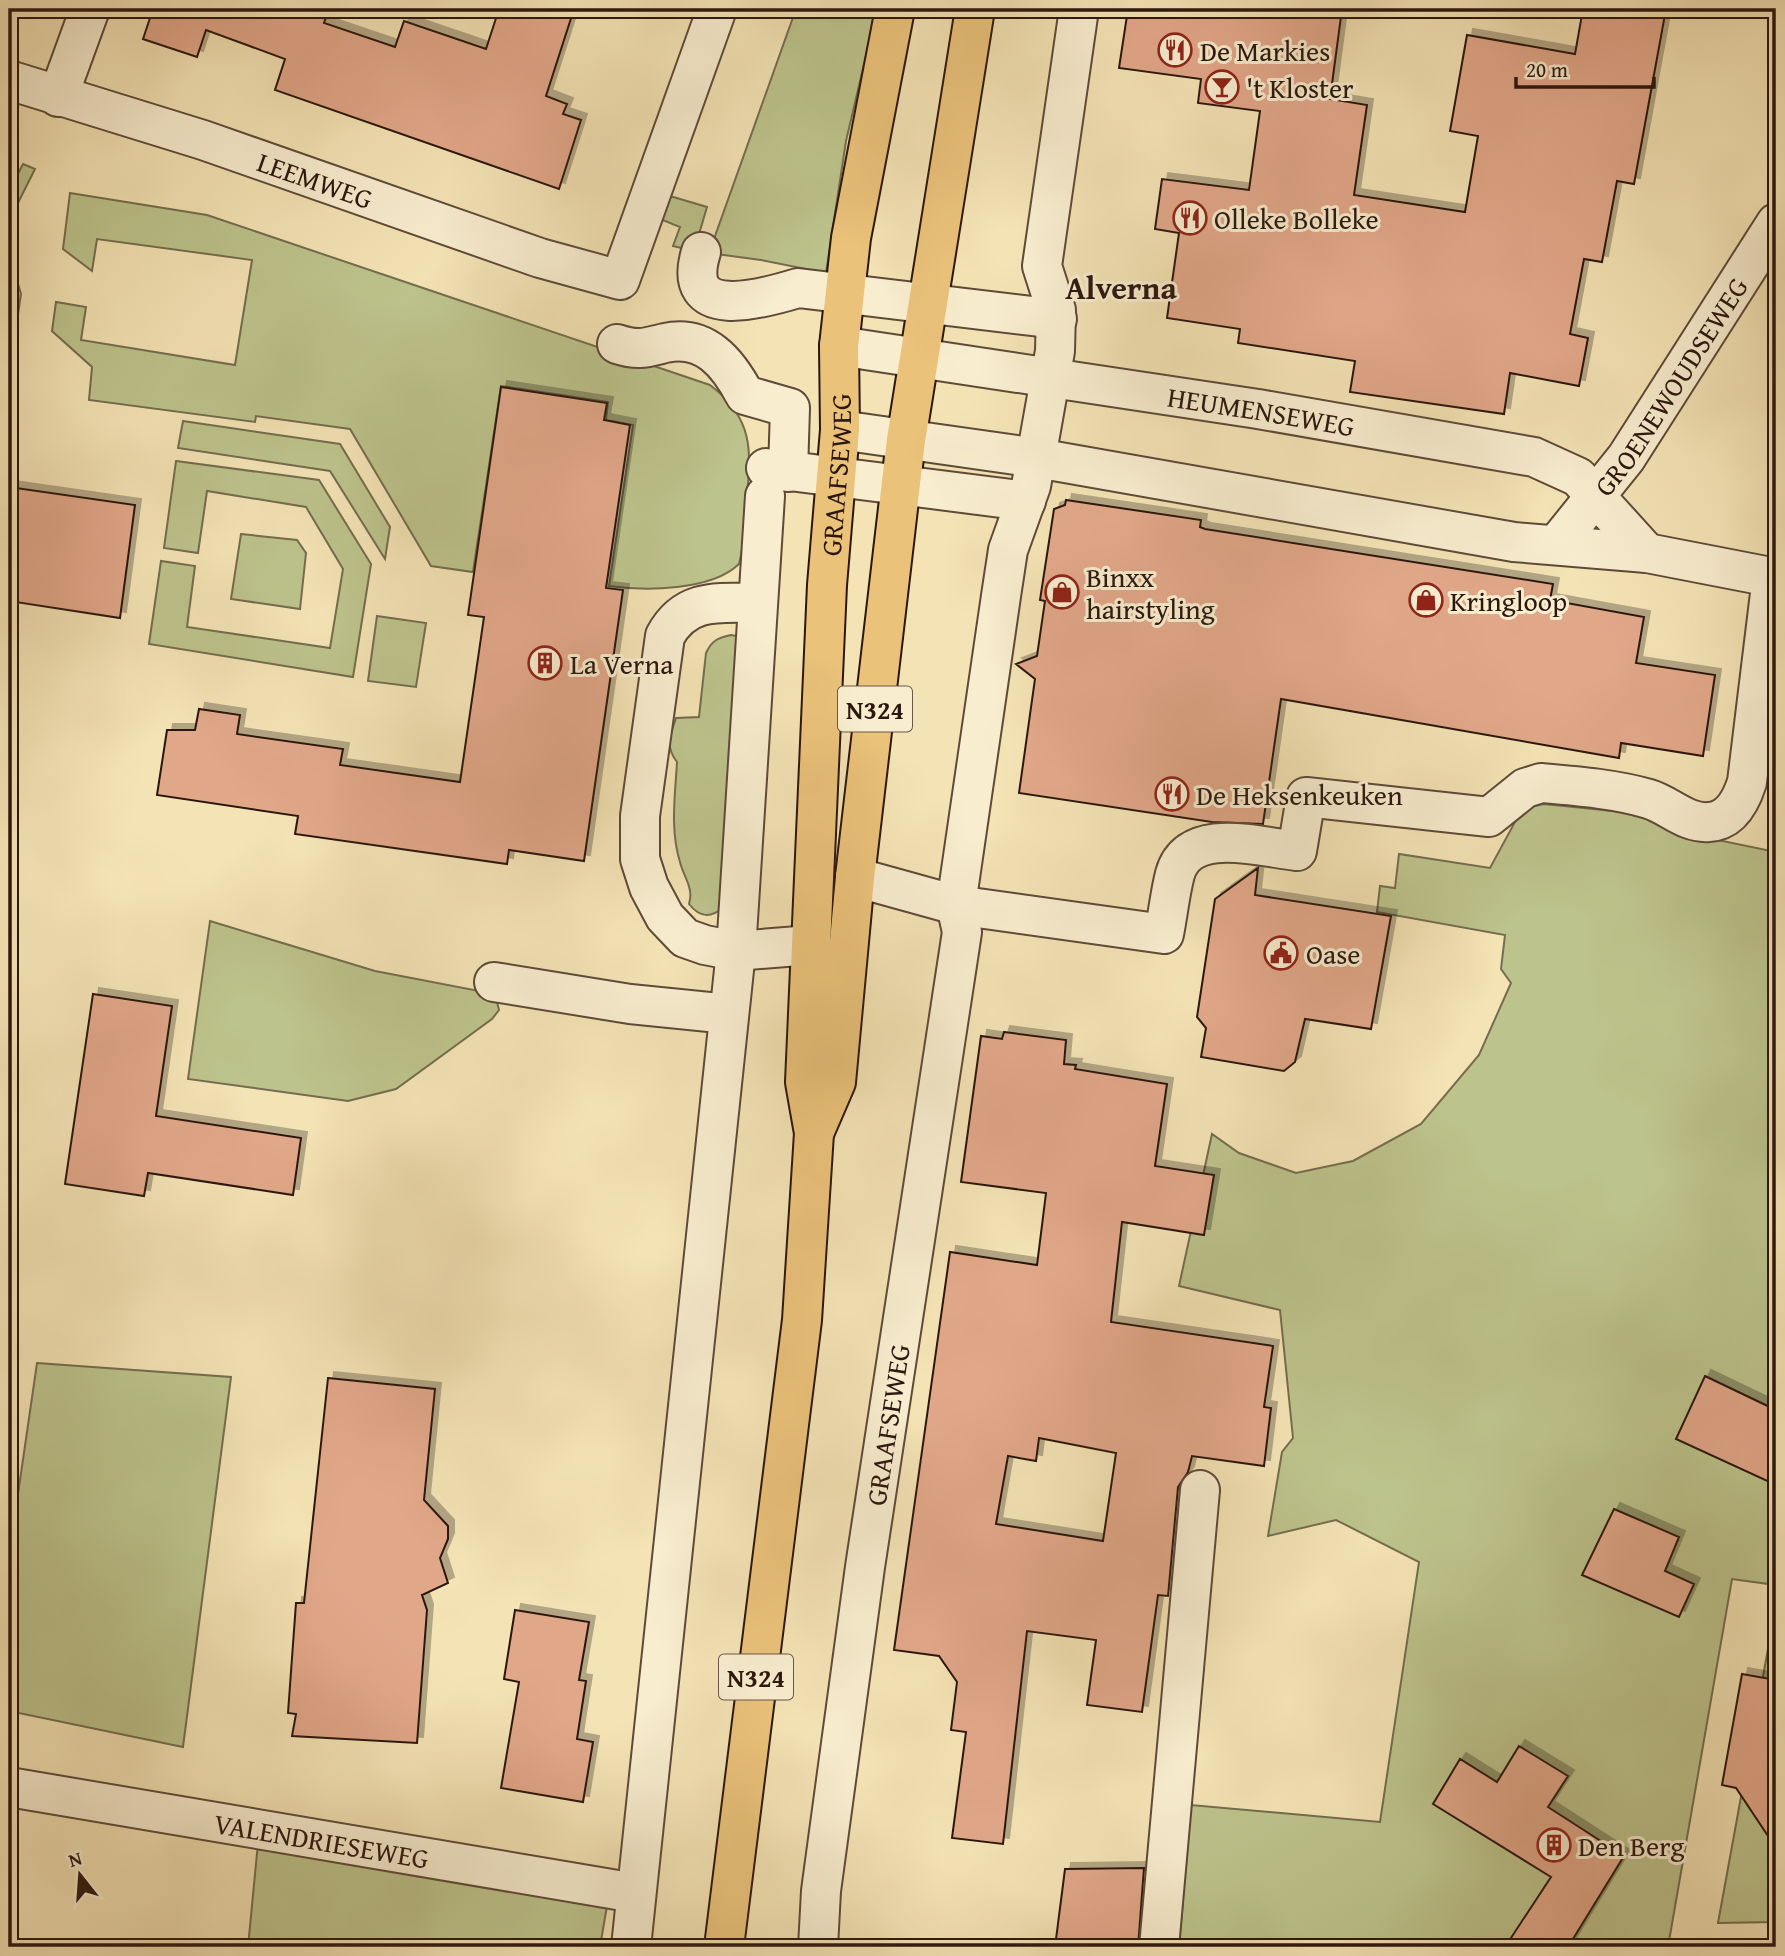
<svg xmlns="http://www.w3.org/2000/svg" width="1785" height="1956" viewBox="0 0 1785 1956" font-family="'Gentium Book Plus',serif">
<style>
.green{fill:#bdc38c;stroke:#746d4e;stroke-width:2}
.building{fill:#e1a789;stroke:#2c170f;stroke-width:2;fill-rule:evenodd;filter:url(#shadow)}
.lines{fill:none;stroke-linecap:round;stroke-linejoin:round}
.minor-casing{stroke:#5e4a38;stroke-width:42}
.major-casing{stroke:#2c170f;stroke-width:42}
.minor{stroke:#f8edcf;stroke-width:38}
.major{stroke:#eac27a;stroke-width:38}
.labels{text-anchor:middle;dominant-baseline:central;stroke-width:6;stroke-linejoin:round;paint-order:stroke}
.shield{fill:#f8edcf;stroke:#695749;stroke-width:2}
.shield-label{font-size:26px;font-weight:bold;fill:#2c170f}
.poi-label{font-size:28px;fill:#2c170f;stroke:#f8edcf;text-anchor:start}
.street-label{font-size:28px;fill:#2c170f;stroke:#f8edcf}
.quarter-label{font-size:32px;font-weight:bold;fill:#2c170f;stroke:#f8edcf}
</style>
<defs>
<filter id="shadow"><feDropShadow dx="6" dy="-6" stdDeviation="0" flood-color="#0004"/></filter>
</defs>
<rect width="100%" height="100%" fill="#f4e3b5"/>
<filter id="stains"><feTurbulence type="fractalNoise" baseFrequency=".00286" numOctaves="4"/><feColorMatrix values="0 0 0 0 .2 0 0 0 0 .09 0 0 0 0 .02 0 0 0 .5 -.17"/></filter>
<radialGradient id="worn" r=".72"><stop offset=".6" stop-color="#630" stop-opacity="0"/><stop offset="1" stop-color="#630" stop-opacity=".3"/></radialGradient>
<path class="green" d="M796 9H877L846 141 826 273 761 260 709 253Z
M23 164 35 169 17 205 9 213V191Z
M70 193 207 215 710 385C756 420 751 454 746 506 744 525 744 546 739 564 711 591 645 591 609 586L633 425 606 420 608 402 501 386 473 572 431 566 350 429 256 416 255 422 89 400 92 367 52 331 56 302 86 307 81 340 235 365 252 260 97 239 92 271 63 249Z
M670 196 707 207 694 251 673 246 680 227 660 219Z
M9 272 16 277 21 294 9 374Z
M183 421 340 444 390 527 385 559 330 471 178 448Z
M176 461 319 480 371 564 353 677 149 644 161 561 195 566 187 627 330 648 343 569 306 507 207 491 198 553 164 548Z
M241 534 297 540 306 553 300 609 231 599Z
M377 616 426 623 416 687 368 681Z
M731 635 741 637 724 907C711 918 700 918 689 904 694 888 684 878 680 862 670 830 675 796 677 762 665 747 670 735 676 718L699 717 706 653C712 640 718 638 731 635Z
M1544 804 1643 814 1684 833 1776 852V1585L1732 1579 1668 1947H1179L1191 1805 1380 1822 1419 1562 1336 1520 1268 1536 1282 1452 1293 1438 1280 1310 1179 1286 1212 1134 1239 1153 1296 1173 1353 1161 1421 1124 1479 1055 1511 983 1501 969 1505 935 1377 912 1380 886 1395 888 1399 854 1490 868 1522 809Z
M210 921 375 971 495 994 499 1010 492 1019 396 1089 348 1101 188 1079Z
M37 1363 231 1377 183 1747 9 1711V1556Z
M1776 1605V1922L1718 1923Z
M258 1843 608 1900 600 1947H248Z"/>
<path class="building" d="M153 9H329L324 23 395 47 404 21 486 49 499 9H574L546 96 567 104 563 114 581 120 559 189 275 90 285 59 206 30 197 57 143 39Z
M1128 9H1342L1330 99 1367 105 1354 195 1465 212 1478 136 1450 131 1467 35 1575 54 1583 9H1666L1634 184 1617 181 1602 262 1584 259 1570 334 1588 338 1579 386 1510 373 1504 414 1350 392 1355 361 1238 343 1240 329 1167 318 1179 233 1155 229 1162 179 1249 190 1260 111 1198 103 1201 79 1119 68Z
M501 387 607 403 604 420 630 425 606 588 623 590 584 861 509 850 507 864 295 834 298 816 157 795 167 730H195L199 709 240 715 237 734 343 749 340 765 460 782 484 617 468 615Z
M9 487 135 505 120 618 9 601Z
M1066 500 1201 520 1200 527 1205 529 1553 584 1550 600 1644 617 1636 663 1715 675 1703 756 1621 743 1619 758 1281 699 1263 824 1212 822 1019 793 1035 679 1016 664 1037 656 1045 601 1040 600 1054 509 1065 505Z
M1258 868 1255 895 1391 916 1371 1029 1305 1019 1295 1062 1284 1071 1201 1057 1206 1028 1197 1017 1215 899Z
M93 994 172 1006 156 1116 301 1138 293 1195 148 1173 144 1196 65 1184Z
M1004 1032 1066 1040 1064 1064 1076 1065 1075 1069 1167 1084 1155 1166 1214 1175 1204 1235 1122 1222 1111 1322 1273 1346 1264 1407 1271 1408 1264 1466 1192 1456 1188 1472 1178 1487 1168 1596 1158 1595 1142 1712 1087 1705 1096 1640 1027 1631 1003 1844 952 1838 966 1732 951 1730 957 1682 939 1656 894 1650 950 1252 1037 1265 1046 1193 961 1182 981 1036 1002 1039ZM1039 1438 1116 1453 1103 1541 996 1524 1008 1456 1036 1461Z
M1705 1376 1776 1410V1485L1676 1439Z
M328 1378 435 1389 424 1500 448 1526V1539L440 1558 448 1583 422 1595 427 1610 417 1743 292 1736 296 1714 288 1713 296 1603H304Z
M1614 1509 1679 1537 1665 1571 1694 1584 1679 1617 1582 1575Z
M515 1610 589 1622 579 1680 586 1681 577 1739 593 1742 583 1802 501 1788 519 1682 504 1679Z
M1742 1674 1776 1680V1848L1736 1788 1722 1785Z
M1519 1746 1568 1776 1548 1807 1624 1856 1568 1947H1505L1551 1877 1433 1804 1460 1759 1497 1782Z
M1144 1868 1138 1947H1055L1065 1869Z"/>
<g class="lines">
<defs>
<g id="minor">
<path id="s1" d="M9 80 203 140 540 258 620 280 717 9"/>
<path d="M58 97 90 9"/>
<path d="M701 252C679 323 762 299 798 288L1057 319"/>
<path d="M617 344C638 351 645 348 665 343 705 334 728 363 745 395L790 408 788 472"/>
<path id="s2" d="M839 346 1258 409 1534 457 1578 477 1647 553"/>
<path d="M840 430 1037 458 1514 542 1647 553 1776 578"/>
<path d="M766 468 1026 501"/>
<path id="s3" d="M1556 545 1626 458 1776 223"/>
<path d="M758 603C720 603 686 597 665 636L640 816V859L649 887 665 917 685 938 705 945 736 951 811 945"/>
<path d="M855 877 956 905 1164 934C1168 914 1170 893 1175 874 1189 825 1260 847 1297 851L1306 797 1489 817 1525 788 1541 783C1576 786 1615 789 1649 799 1669 805 1686 824 1709 822 1731 821 1741 801 1747 782L1772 577"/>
<path d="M494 982 630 1004 729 1014"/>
<path id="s4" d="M9 1787 635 1893"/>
<path d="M631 1947 736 951 765 496"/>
<path id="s5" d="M818 1947 821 1891 865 1567 962 932 956 905 1001 596 1008 550 1031 486 1055 351 1056 310 1042 266 1079 9"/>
<path d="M1159 1947 1200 1490"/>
</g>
<g id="major">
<path d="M814 1133 836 1082 855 877 906 440 975 9"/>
<path id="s6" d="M724 1947 802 1320 814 1133 805 1082 827 585 840 430 839 346 851 238 895 9"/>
</g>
</defs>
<use href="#minor" class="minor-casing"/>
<use href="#major" class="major-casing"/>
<use href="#minor" class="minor"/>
<use href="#major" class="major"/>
</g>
<defs>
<symbol id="restaurant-ring" viewBox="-11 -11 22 22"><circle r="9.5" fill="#f8edcf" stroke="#8f2418" stroke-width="1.5"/><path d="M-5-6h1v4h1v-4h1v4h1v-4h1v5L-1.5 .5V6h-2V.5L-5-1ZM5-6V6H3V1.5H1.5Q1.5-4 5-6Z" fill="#8f2418"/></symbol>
<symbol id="bar-ring" viewBox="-11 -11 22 22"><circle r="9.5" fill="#f8edcf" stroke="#8f2418" stroke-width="1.5"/><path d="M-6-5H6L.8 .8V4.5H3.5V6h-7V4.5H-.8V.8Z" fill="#8f2418"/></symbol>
<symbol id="shop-ring" viewBox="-11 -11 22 22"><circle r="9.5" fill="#f8edcf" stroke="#8f2418" stroke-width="1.5"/><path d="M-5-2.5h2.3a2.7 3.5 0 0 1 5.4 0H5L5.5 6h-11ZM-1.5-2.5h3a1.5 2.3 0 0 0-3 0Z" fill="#8f2418"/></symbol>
<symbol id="building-ring" viewBox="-11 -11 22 22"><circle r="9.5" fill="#f8edcf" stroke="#8f2418" stroke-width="1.5"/><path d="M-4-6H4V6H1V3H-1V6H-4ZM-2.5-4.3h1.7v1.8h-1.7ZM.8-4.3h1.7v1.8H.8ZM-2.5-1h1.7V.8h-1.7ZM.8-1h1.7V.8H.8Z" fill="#8f2418"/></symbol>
<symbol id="civic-ring" viewBox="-11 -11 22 22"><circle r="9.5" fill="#f8edcf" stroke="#8f2418" stroke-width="1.5"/><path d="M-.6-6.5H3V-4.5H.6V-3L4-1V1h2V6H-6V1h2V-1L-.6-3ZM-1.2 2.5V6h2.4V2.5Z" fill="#8f2418"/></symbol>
</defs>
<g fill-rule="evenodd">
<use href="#restaurant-ring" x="1156" y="31" width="38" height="38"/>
<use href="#bar-ring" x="1203" y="68" width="38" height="38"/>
<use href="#restaurant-ring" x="1171" y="199" width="38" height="38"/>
<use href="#shop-ring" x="1043" y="573" width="38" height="38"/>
<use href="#shop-ring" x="1407" y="581" width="38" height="38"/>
<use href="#building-ring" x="526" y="644" width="38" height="38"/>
<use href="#restaurant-ring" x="1153" y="775" width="38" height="38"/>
<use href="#civic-ring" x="1262" y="934" width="38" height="38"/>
<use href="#building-ring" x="1535" y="1826" width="38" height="38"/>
</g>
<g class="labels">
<g class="shield">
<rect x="838" y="686.5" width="74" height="45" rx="5"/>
<rect x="719" y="1654.5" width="74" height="45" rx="5"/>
</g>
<g class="shield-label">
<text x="875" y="709">N324</text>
<text x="756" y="1677">N324</text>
</g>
<g class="poi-label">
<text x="1200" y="50">De Markies</text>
<text x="1246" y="87">'t Kloster</text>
<text x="1214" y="218">Olleke Bolleke</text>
<text x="1086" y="576">Binxx<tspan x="1086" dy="32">hairstyling</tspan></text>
<text x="1450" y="600">Kringloop</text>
<text x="570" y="663">La Verna</text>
<text x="1196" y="794">De Heksenkeuken</text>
<text x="1306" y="953">Oase</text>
<text x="1578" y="1845">Den Berg</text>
</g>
<g class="street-label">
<text stroke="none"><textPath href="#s1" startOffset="322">LEEMWEG</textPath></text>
<text stroke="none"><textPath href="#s3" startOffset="196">GROENEWOUDSEWEG</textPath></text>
<text stroke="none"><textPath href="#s2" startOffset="427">HEUMENSEWEG</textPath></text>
<text stroke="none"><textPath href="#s6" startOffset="1479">GRAAFSEWEG</textPath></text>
<text stroke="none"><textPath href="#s5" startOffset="527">GRAAFSEWEG</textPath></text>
<text stroke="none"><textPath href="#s4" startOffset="317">VALENDRIESEWEG</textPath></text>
</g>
<g class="quarter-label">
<text x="1121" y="287">Alverna</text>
</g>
</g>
<rect width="1785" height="1956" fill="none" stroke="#f4e3b5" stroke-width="35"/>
<rect x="10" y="10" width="1764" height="1935" fill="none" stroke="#2c170f" stroke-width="3.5"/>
<rect x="18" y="18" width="1750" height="1921" fill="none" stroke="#2c170f" stroke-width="2"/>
<g transform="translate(80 1875) rotate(343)" stroke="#f8edcf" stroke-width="5" paint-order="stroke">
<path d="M0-5L12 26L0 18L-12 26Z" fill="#2c170f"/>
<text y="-10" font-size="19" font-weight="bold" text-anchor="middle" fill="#2c170f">N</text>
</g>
<path d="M1516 77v10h138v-10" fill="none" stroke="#2c170f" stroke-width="3.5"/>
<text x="1526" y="77" font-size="21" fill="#2c170f" stroke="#f8edcf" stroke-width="5" paint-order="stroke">20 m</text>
<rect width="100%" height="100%" filter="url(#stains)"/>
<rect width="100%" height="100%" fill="url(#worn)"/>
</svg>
